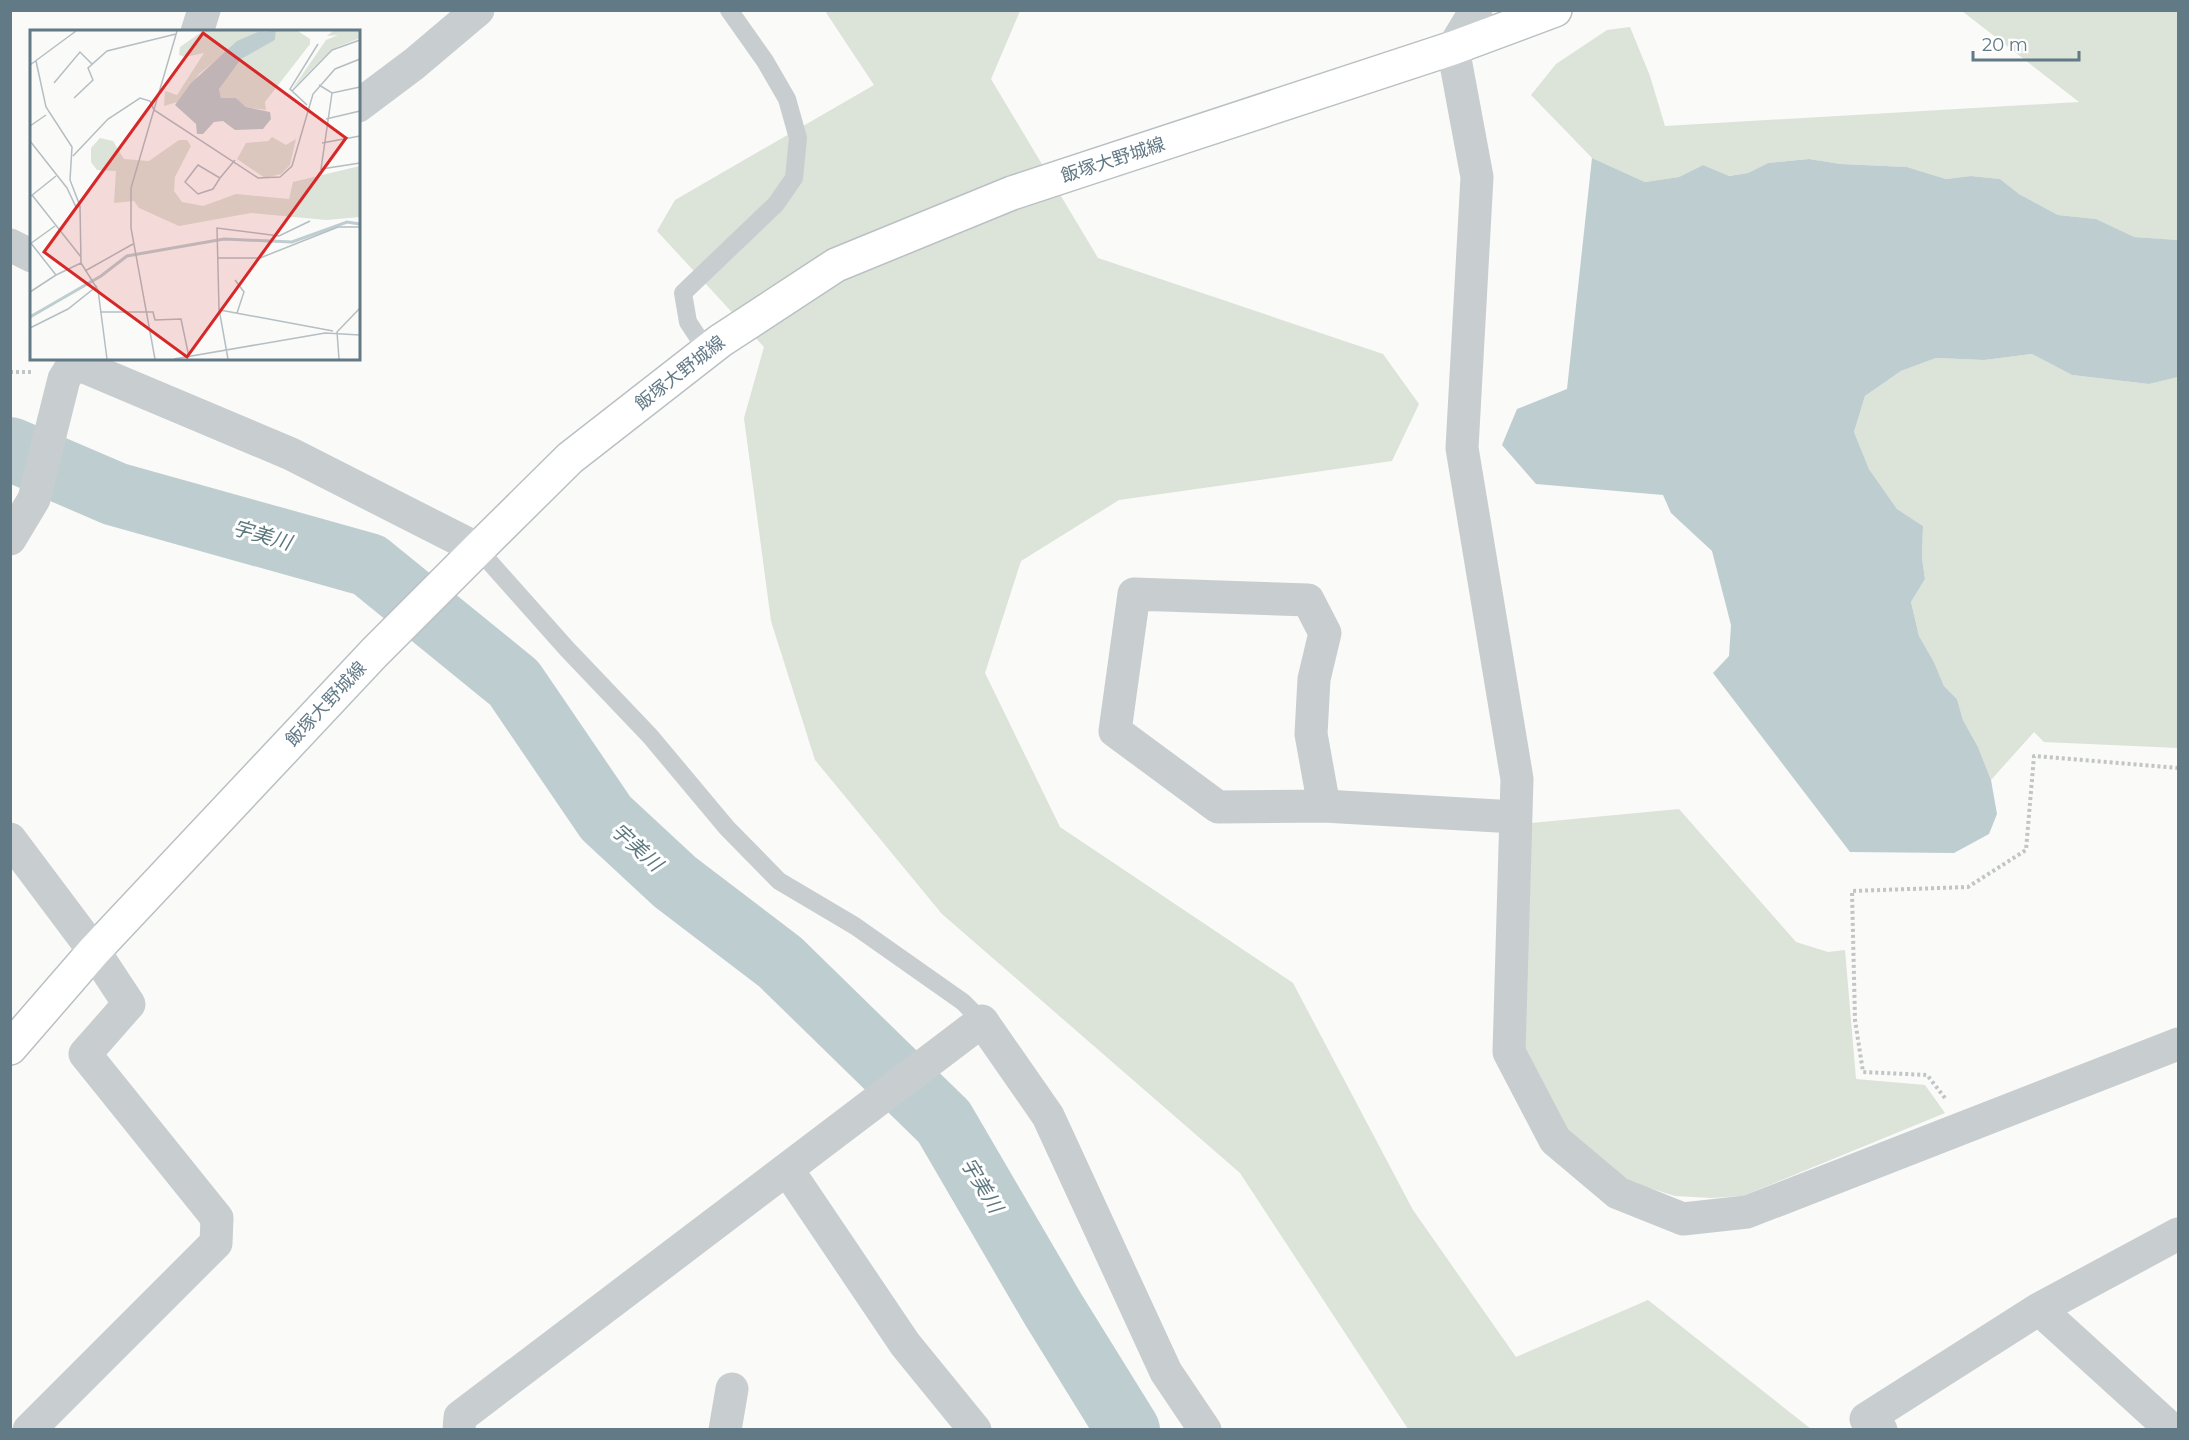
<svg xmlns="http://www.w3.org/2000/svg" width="2189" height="1440" viewBox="0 0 2189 1440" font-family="Montserrat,'Noto Sans JP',sans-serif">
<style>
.green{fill:#dce3d8}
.water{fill:#becdd0}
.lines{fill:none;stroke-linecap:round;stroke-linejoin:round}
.river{stroke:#becdd0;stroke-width:64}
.primary-casing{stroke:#bac0c3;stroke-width:36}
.path{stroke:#c1c5c6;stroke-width:4;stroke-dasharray:3 3;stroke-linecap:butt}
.service{stroke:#c8cdd0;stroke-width:18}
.minor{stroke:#c8cdd0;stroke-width:33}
.tertiary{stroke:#c8cdd0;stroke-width:33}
.primary{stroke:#fff;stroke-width:33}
.labels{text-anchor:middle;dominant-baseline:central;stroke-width:6;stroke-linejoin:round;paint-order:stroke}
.street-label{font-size:18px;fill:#627986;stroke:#fff}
.water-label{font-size:20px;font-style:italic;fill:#5d787f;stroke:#fff}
.inset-river{fill:none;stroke:#becdd0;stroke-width:3}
.inset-road{fill:none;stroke:#b4bec3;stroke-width:1.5}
.view{fill:#d62828;fill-opacity:0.15;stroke:#d62828;stroke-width:3}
.inset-edge{fill:none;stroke:#627986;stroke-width:3}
</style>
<rect width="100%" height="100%" fill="#fafaf8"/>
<path class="green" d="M825 11H1020L991 79 1098 258 1383 354 1419 404 1392 461 1119 500 1021 561 985 673 1060 827 1293 983 1413 1210 1516 1357 1648 1300 1811 1429H1408L1240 1173 942 914 815 760 771 621 744 418 764 347 657 231 675 200 874 85Z
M1962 11H2178V240L2133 237 2096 219 2058 215 2019 194 2000 179 1971 176 1946 179 1907 167 1841 164 1809 159 1768 163 1748 173 1728 176 1703 165 1679 177 1645 182 1592 158 1531 95 1556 64 1607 30 1630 27 1650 76 1665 126 2079 102Z
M2032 354 2072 375 2149 384 2178 377V748L2044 742 2034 732 1991 780 1978 747 1963 720 1957 699 1944 686 1934 662 1919 636 1911 602 1925 579 1922 558 1923 526 1897 509 1869 469 1854 432 1865 396 1901 371 1936 358 1984 360Z
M1679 809 1796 942 1828 952 1845 950 1856 1079 1925 1085 1945 1113 1743 1196 1712 1198 1675 1196 1643 1186 1620 1176 1566 1130 1527 1060 1520 1020 1531 823Z"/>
<path class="water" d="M1592 158 1645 182 1679 177 1703 165 1729 176 1748 173 1768 163 1809 159 1841 164 1907 167 1946 179 1971 176 2000 179 2019 194 2058 215 2096 219 2134 237 2178 240V377L2149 384 2072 375 2032 354 1984 360 1936 358 1901 371 1865 396 1854 432 1869 469 1897 509 1923 526 1922 558 1925 579 1911 602 1919 636 1934 662 1944 686 1957 699 1963 720 1978 747 1991 780 1997 814 1989 834 1954 853 1850 852 1713 673 1729 656 1731 625 1712 551 1671 513 1663 495 1536 484 1502 445 1517 409 1567 389Z"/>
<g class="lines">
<path class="river" d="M10 449 115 494 369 565 514 683 606 818 675 882 780 962 944 1122 1053 1309 1128 1430"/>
<defs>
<path id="primary" d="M10 1048 94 951 375 652 478 549 570 458 720 341 836 265 1012 193 1453 48 1555 10"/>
</defs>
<use href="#primary" class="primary-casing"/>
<path class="path" d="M10 372H31
M1945 1098 1927 1075 1863 1072 1855 1020 1852 891 1968 887 2026 850 2034 756 2178 768"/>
<path class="service" d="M707 351 688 322 683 293 776 204 794 178 798 138 787 99 765 61 729 10
M478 549 567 649 650 736 727 828 779 881 855 926 963 1002 982 1021"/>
<path class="minor" d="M197 32 204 10
M1453 48 1476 10
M358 106 414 64 478 10
M10 245 32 256
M75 363 291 454 478 549
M10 539 34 499 64 379 77 358
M1134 594 1308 600 1325 633 1314 679 1311 734 1324 806 1218 807 1115 731Z
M1324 806 1515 817
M10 839 94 951 129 1004 85 1054 217 1218 216 1243 29 1430
M787 1169 905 1344 975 1430
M2039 1309 2172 1430
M459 1430 460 1417 982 1021 1048 1116 1166 1372 1205 1430
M725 1430 732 1389
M1881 1430 1866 1419 2039 1309 2178 1234"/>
<path class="tertiary" d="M1453 48 1477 177 1462 448 1517 779 1509 1052 1555 1140 1618 1193 1683 1219 1747 1212 2178 1044"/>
<use href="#primary" class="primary"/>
</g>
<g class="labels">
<g class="street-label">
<text transform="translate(1113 160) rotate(-18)">飯塚大野城線</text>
<text transform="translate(680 373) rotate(-38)">飯塚大野城線</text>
<text transform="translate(326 704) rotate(-47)">飯塚大野城線</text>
</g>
<g class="water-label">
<text transform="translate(262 535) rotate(16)">宇美川</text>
<text transform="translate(637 847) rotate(42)">宇美川</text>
<text transform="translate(982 1185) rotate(59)">宇美川</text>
</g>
</g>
<g transform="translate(30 30)">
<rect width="330" height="330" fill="#fafaf8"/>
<path d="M173 1H235L196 22 169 44 151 71 134 76 135 61 147 65 174 23 155 27 149 25 150 17ZM246 1H268L280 9V14L235 72 236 80 216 77 206 68H191L189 59 197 45 213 27 245 10ZM303 1H330V8L302 19 263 58 296 10 308 5 297 6ZM242 107 256 115 266 109 260 135 251 144 235 148 207 129 216 113 238 111ZM70 108 83 111 94 129 119 131 149 110H157L161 116 145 147 144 161 152 172 173 176 206 164 259 169 263 152 330 136V187L296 190 221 183 149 196 109 178 104 171 84 173 86 141 67 140 61 132V118Z" fill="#dce3d8"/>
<path d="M246 1 245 10 211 29 189 59 191 68H206L216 77 240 82 241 89 233 99 205 100 193 91 184 92 173 104H167L166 94 145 75 161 53 207 11 228 2Z" fill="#becdd0"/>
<path class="inset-river" d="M0 287 71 246 97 226 194 209 262 212 317 192 330 194"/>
<path class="inset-road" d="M6 31 16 77 42 117 40 150 50 176 51 233 68 260 77 329M0 35 46 1M24 53 50 22 62 34M289 55 302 63 330 57M262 61 302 20 330 10M302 63 291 139 330 133M44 68 63 50 58 38 77 21 146 4M277 75 260 59 288 14M296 89 330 81M0 96 16 85M0 111 37 158 46 177 50 176M292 113 330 106M43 126 78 89 110 68 120 71 124 80 228 148 250 147 262 136 283 64 305 39 330 29M168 135 190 148 183 159 168 164 155 152ZM190 148 205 130M2 165 51 227M1 166 26 146M0 212 26 245 51 233M0 214 25 196M188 228H230L308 197H330M55 241 103 214M205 250 214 262 207 283M0 262 26 245M190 280 303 301M70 282H123L125 290 151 289 159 327M0 298 38 279 67 256M125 329 101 198V158L147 1M144 329 295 303 330 305M198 329 189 279 187 198 249 206 280 191M309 329 307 302 330 278"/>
<path class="view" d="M173 3 316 108 157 327 14 222Z"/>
<rect width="330" height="330" class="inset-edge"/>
</g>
<rect width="2189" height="1440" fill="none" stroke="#627986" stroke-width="24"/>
<path d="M1973 51v9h106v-9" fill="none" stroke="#627986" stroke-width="3"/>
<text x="1982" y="51" font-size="18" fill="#627986" stroke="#ffffff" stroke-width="4.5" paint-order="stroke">20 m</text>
</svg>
